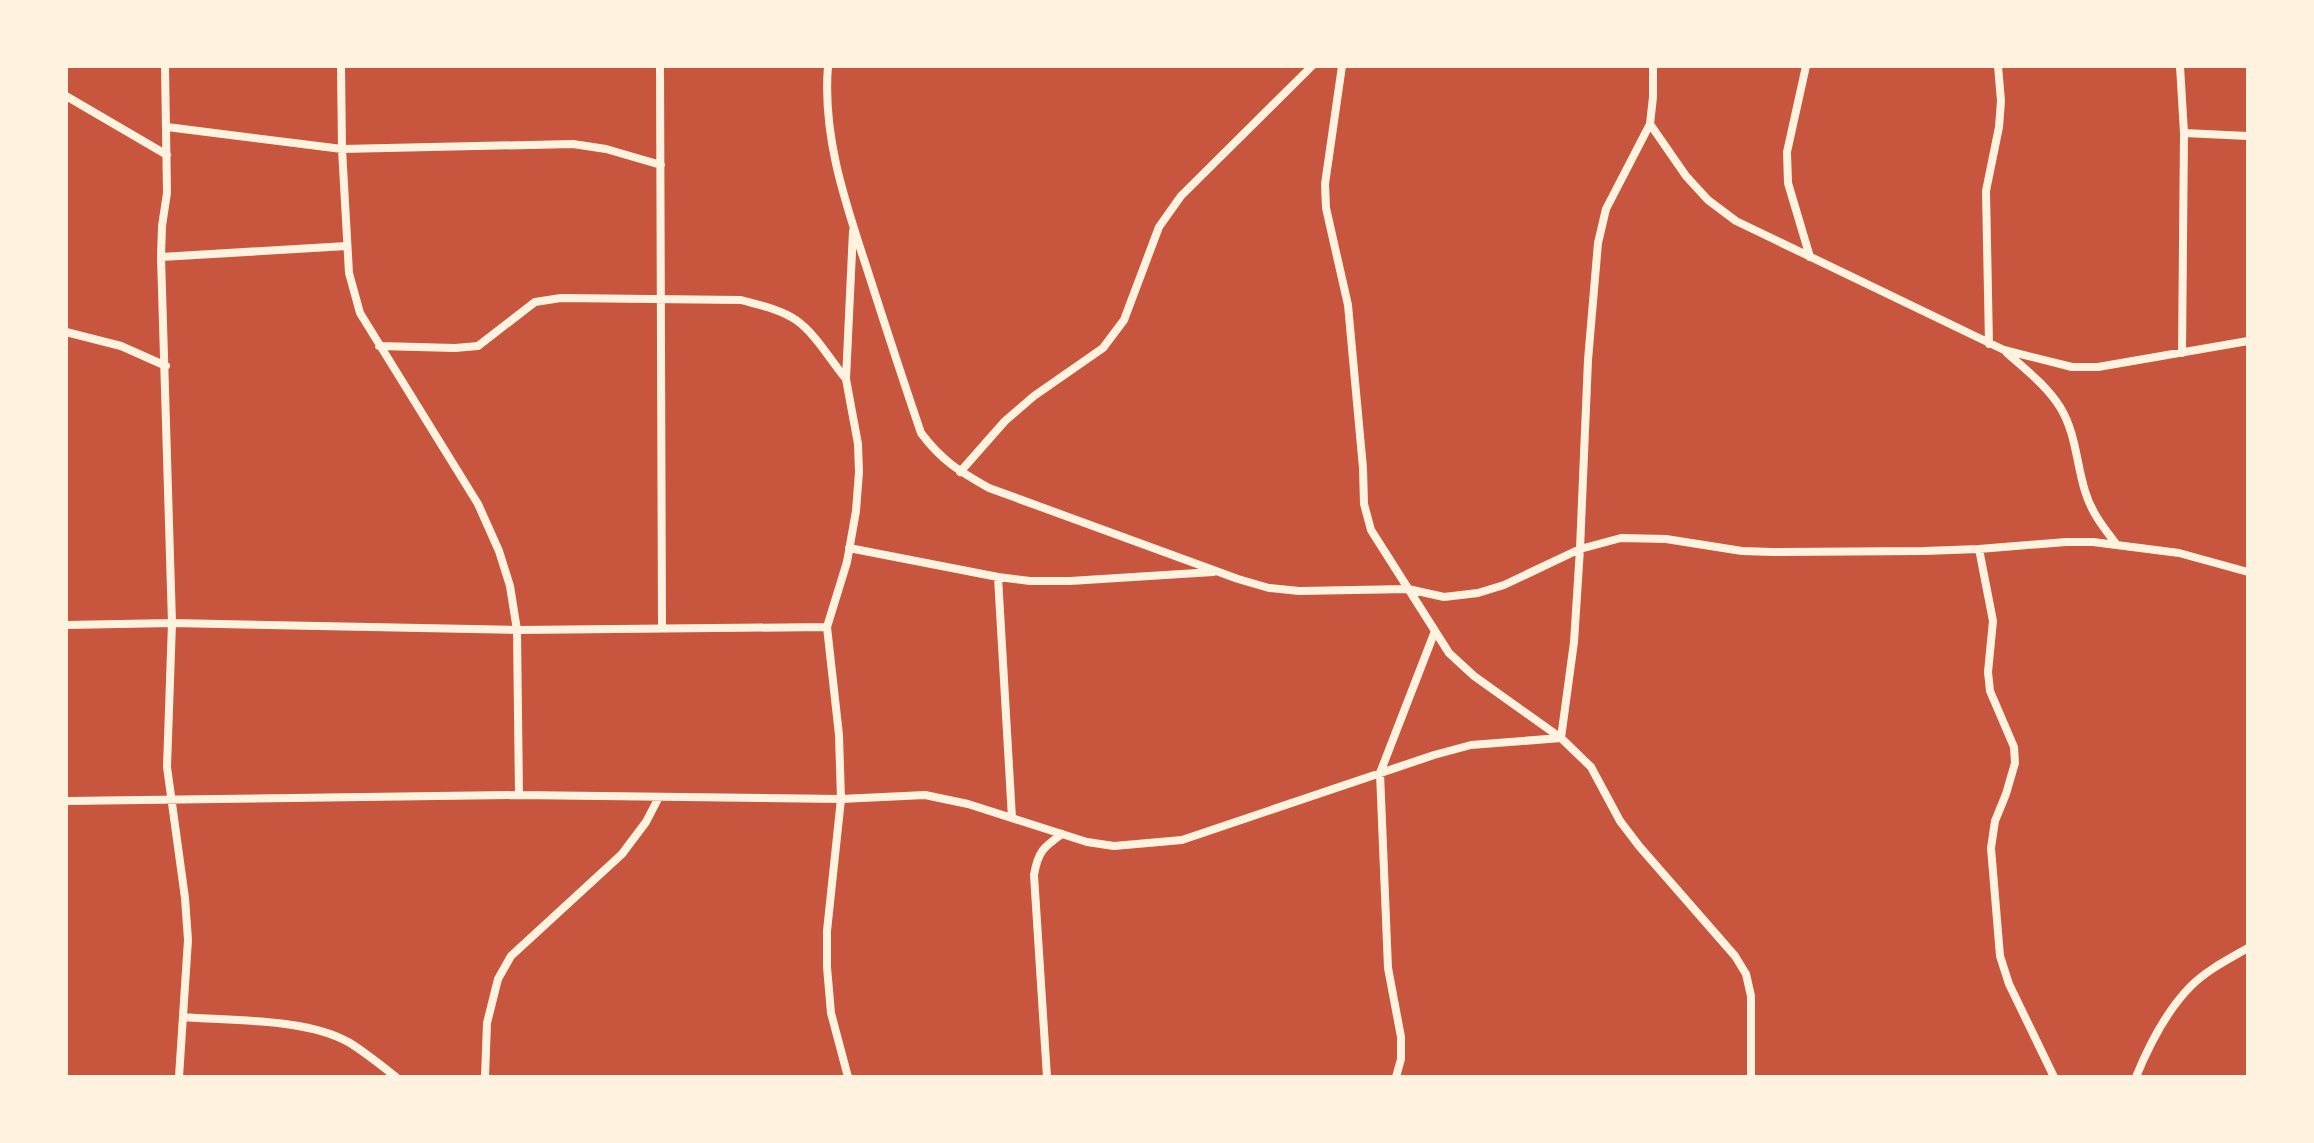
<svg xmlns="http://www.w3.org/2000/svg" width="2314" height="1143" viewBox="0 0 2314 1143" font-family="Arial,sans-serif">
<style>
.lines{fill:none;stroke-linecap:round;stroke-linejoin:round}
.minor{stroke:#fff3e0;stroke-width:8}
</style>
<rect width="100%" height="100%" fill="#c8553d"/>
<g class="lines">
<path class="minor" d="M165 66 167 193 162 226 161 257 172 623 167 767 185 898 188 940 179 1077
M341 66 342 149 349 273 360 313 478 504 499 551 510 586 517 630 519 795
M660 66 662 628
M828 66C822 139 847 207 869 275 886 328 903 380 921 433 942 461 959 471 989 488L1238 579 1269 588 1299 591 1408 589 1444 597 1478 593 1504 585 1580 549 1621 538 1666 539 1742 551 1773 552 1924 551 1979 549 2066 542H2093L2179 553 2248 572
M1342 66 1325 184 1326 208 1348 305 1363 468 1364 504 1371 530 1449 653 1474 676 1561 738 1591 767 1620 821 1639 846 1735 956 1746 974 1751 996V1077
M1806 66 1787 152 1788 183 1810 257
M2180 66 2184 133 2182 353
M66 96 167 155
M1650 124 1686 176 1708 200 1736 221 2004 350 2072 367H2098L2248 341
M167 127 342 149 573 144 606 149 661 165
M2184 133 2248 136
M161 257 347 246
M66 332 121 346 166 366
M1989 344 1986 191 1999 127 2001 101 1998 66
M379 346 455 348 478 346 535 302 561 298 741 300C759 305 780 309 796 320 816 334 830 360 846 379
M2007 353C2026 370 2046 385 2060 407 2076 433 2076 462 2085 491 2091 512 2104 528 2117 545
M960 472 1005 421 1034 396 1103 348 1124 320 1159 227 1181 196 1312 66
M849 548 998 577 1030 581H1070L1213 572
M1979 549 1993 621 1988 672 1990 691 2014 747 2015 763 2006 794 1995 821 1991 848 2000 956 2009 984 2054 1077
M998 577 1012 818
M66 625 172 623 517 630 827 627
M1561 738 1574 642 1580 549 1588 360 1598 243 1606 209 1650 124 1653 97V66
M66 801 519 795 841 799 925 795 968 804 1087 842 1114 846 1182 840 1434 755 1471 745 1561 738
M183 1017C232 1021 308 1018 350 1043 366 1053 382 1066 396 1077
M485 1077 487 1023 498 979 511 956 622 854 646 822 659 797
M848 1077 831 1013 827 967V931L841 799 839 735 827 627 847 562 856 511 859 472 858 444 846 379 853 231
M1047 1077 1034 875C1038 851 1044 847 1062 834
M1396 1077 1401 1059V1037L1388 968 1380 773 1435 631
M2136 1077C2149 1045 2166 1011 2191 986 2207 970 2229 959 2248 948"/>
</g>
<rect width="2314" height="1143" fill="none" stroke="#fff3e0" stroke-width="136"/>
</svg>
